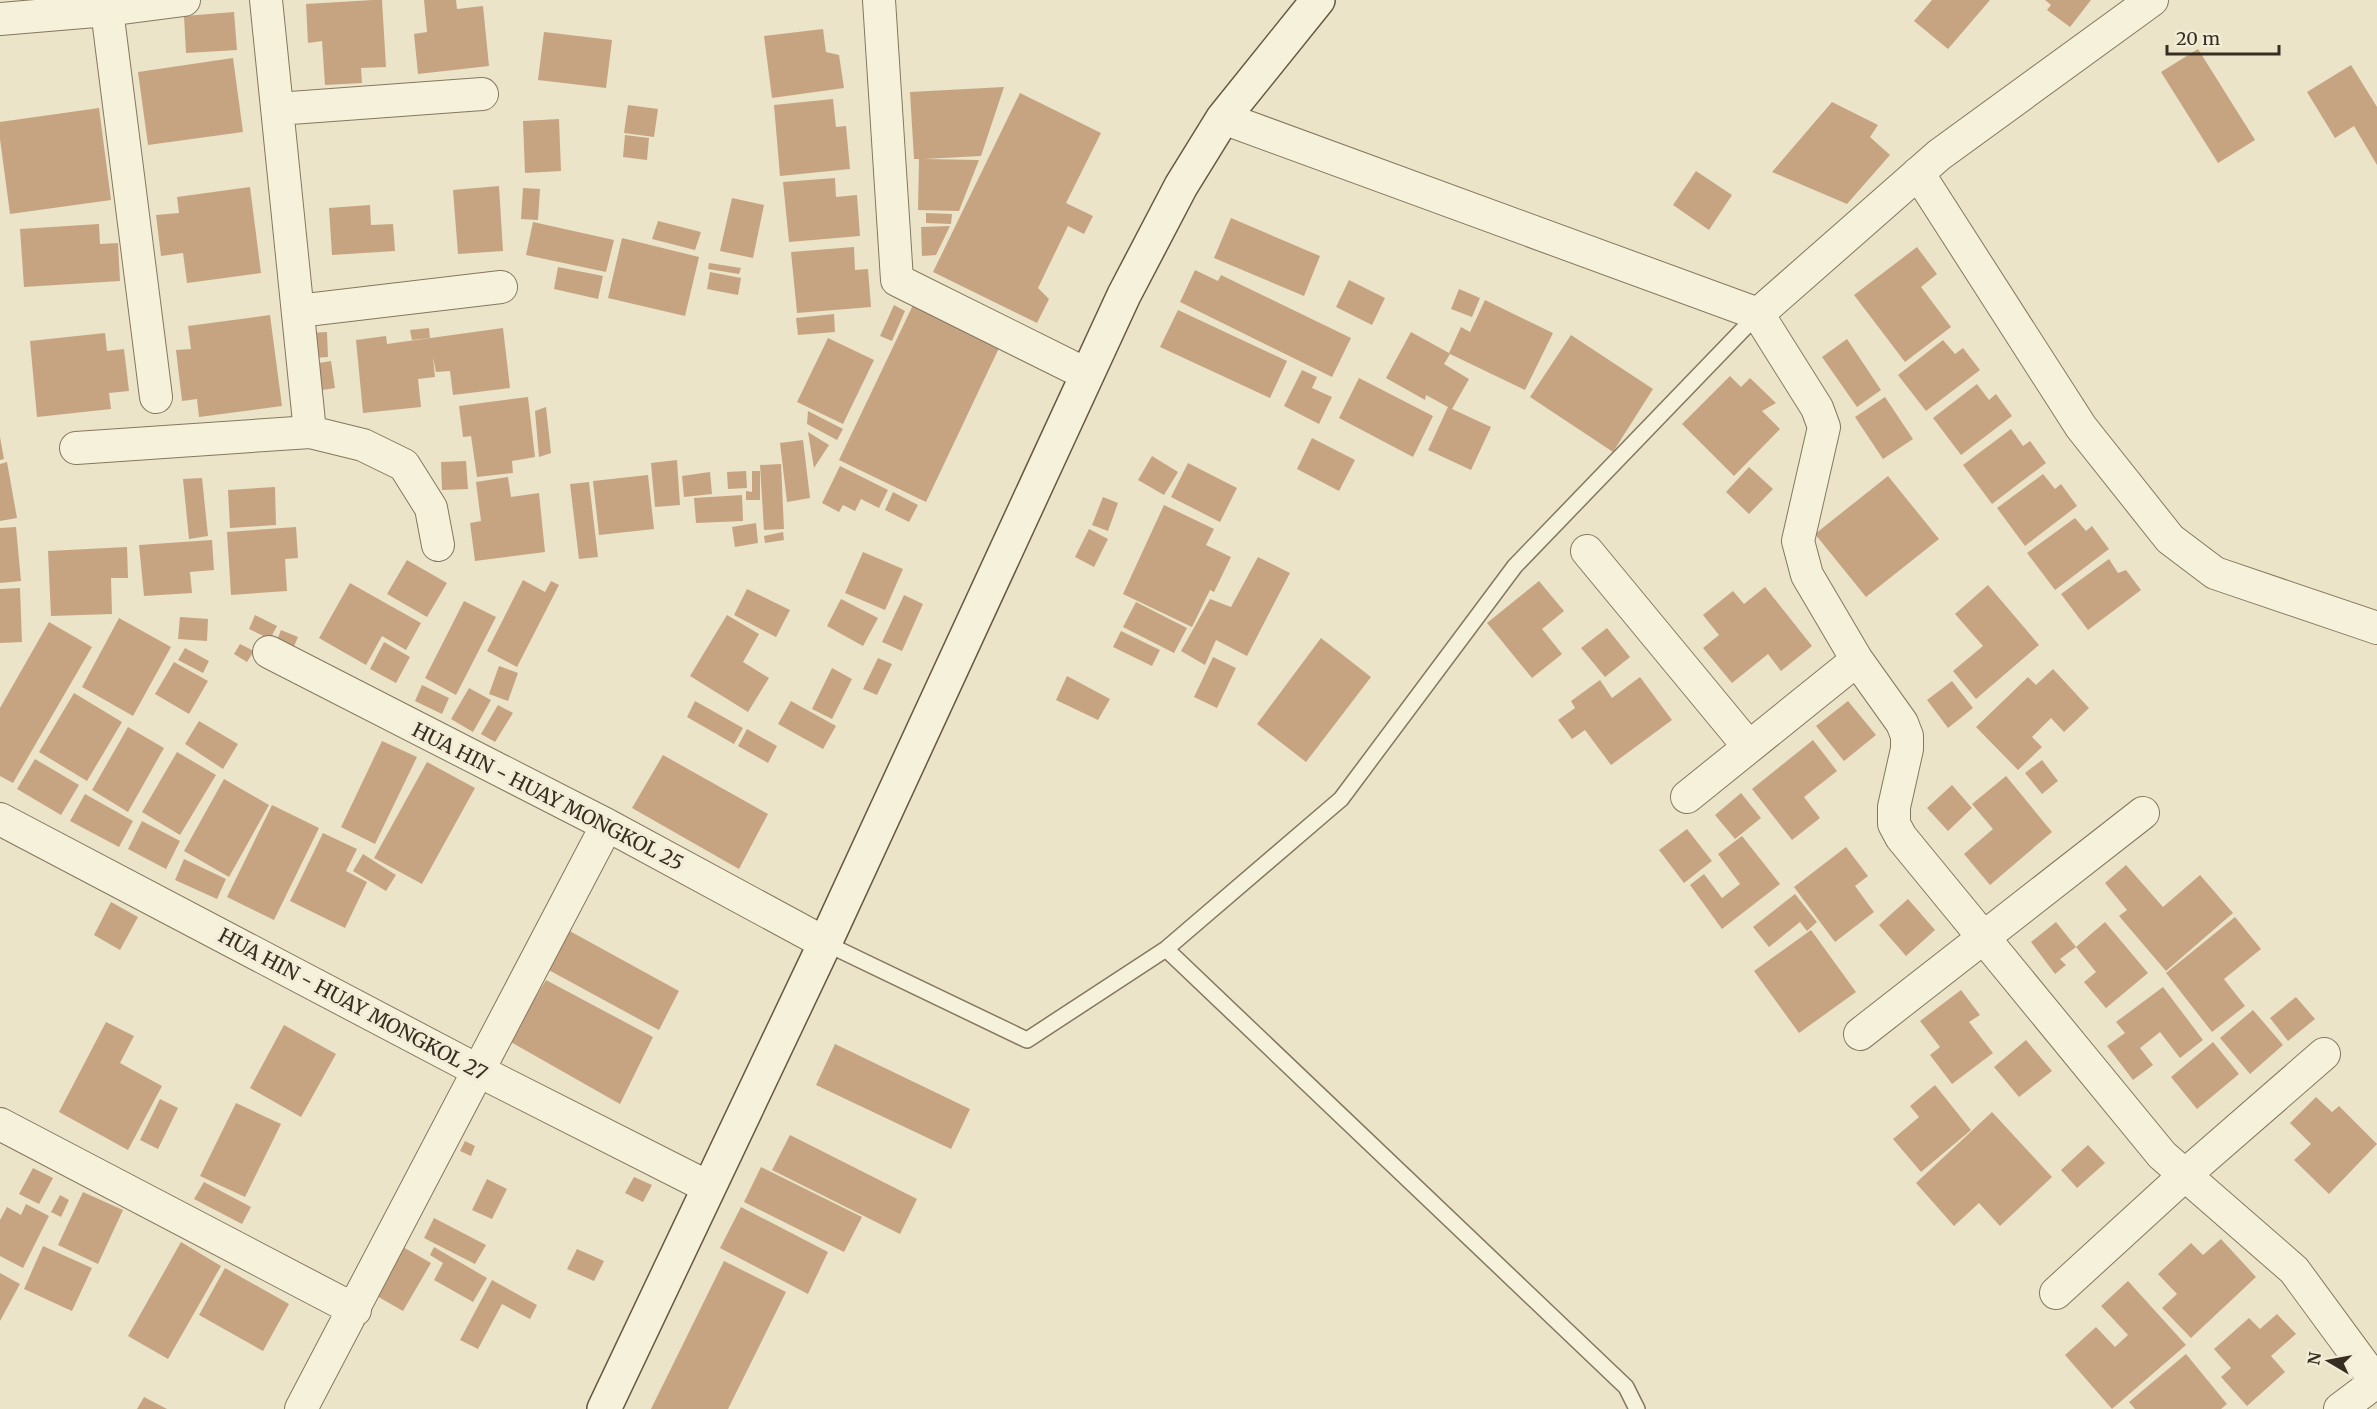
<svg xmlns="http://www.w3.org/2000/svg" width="2377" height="1409" viewBox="0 0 2377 1409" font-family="Merriweather,serif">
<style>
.building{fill:#c6a482}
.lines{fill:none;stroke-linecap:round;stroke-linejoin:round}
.service-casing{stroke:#85775f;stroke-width:18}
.minor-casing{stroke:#85775f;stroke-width:34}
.secondary-casing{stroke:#675842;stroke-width:36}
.service{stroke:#f6f1db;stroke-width:15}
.minor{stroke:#f6f1db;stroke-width:32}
.secondary{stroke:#f6f1db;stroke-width:33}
.labels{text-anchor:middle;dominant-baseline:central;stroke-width:6;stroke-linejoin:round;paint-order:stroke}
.street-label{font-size:20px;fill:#372e21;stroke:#f3edd7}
</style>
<rect width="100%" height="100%" fill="#ebe4c8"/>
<path class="building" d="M373 0H382L386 67 361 68 362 83 325 85 322 41 308 43 306 4Z
M424 0H456L457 9 483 6 489 66 418 74 414 34 427 32Z
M1932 0H1990L1948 49 1914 21Z
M2045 0H2091L2070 27 2047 10 2051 5Z
M234 12 237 50 186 53 184 16Z
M823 29 826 52 839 55 844 88 772 98 764 36Z
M544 32 612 40 606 88 538 80Z
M2198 49 2255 140 2218 163 2161 72Z
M233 58 243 132 148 145 138 72Z
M2351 65 2377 107V165L2354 126 2335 138 2307 92Z
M1004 87 981 156 924 159 979 160 959 211 918 210 919 159H914L910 92Z
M1020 93 1101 133 1066 203 1093 216 1084 234 1068 226 1038 288 1049 299 1037 323 933 272Z
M833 99 836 127 846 126 850 169 780 176 774 105Z
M1832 102 1878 125 1870 137 1890 155 1847 204 1772 172Z
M628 105 658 109 654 137 624 133Z
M99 108 111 200 10 214 0 139V122Z
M559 119 561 171 525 173 523 121Z
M625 135 649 138 647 160 623 157Z
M1696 171 1732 195 1709 230 1673 205Z
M835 178 836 197 857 195 860 236 789 242 783 182Z
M499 186 503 251 458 254 453 190Z
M250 187 261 273 187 283 183 253 161 256 156 215 179 213 177 197Z
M523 188 540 189 538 220 521 219Z
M732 198 764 205 753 258 720 251Z
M370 205 371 225 393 224 395 251 332 255 329 208Z
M926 213 952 214 951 224 926 223Z
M1231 218 1320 256 1304 296 1214 258Z
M658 221 701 232 695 250 652 239Z
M533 222 614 240 606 272 526 255Z
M99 224 100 244 118 243 120 281 24 287 20 229Z
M950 226 936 255 922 256 921 227Z
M622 238 699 257 685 316 608 298Z
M854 247 855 270 868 269 871 307 797 313 791 252Z
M1917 247 1937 274 1921 287 1951 327 1905 362 1854 295Z
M709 263 741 268 739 274 708 269Z
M558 267 603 276 598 299 554 289Z
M1195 270 1218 281 1221 275 1351 338 1332 377 1180 302Z
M710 272 741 278 738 295 707 289Z
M1349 280 1385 298 1372 325 1336 307Z
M1459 289 1480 298 1472 317 1451 309Z
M1485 300 1553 333 1525 390 1450 354 1444 364 1469 379 1452 409 1491 427 1471 470 1428 450 1448 407 1426 395 1425 400 1386 378 1411 332 1449 353 1461 327 1470 332Z
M894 305 905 311 892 341 880 336Z
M913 305 1000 346 926 502 839 460Z
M1178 310 1287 361 1270 398 1160 347Z
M834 314 835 332 798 335 796 318Z
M270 315 282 406 199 417 197 399 182 401 176 350 191 349 188 326Z
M429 328 430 338 412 340 410 330Z
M503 328 510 388 453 395 450 371 436 372 433 357 435 377 418 379 421 407 363 413 356 340 386 336 387 344Z
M327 332 328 357 312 358 310 333Z
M105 333 107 351 124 349 129 391 109 393 111 409 37 417 30 341Z
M1571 335 1653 389 1613 452 1530 397Z
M828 338 874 360 843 424 797 402Z
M1847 339 1881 390 1857 407 1822 357Z
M1943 340 1955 354 1963 348 1980 370 1926 411 1898 375Z
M331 361 335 388 316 391 312 364Z
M1302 370 1317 377 1312 388 1332 397 1319 424 1284 406Z
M1730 376 1741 387 1750 378 1776 403 1762 411 1780 429 1734 476 1682 424Z
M1359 378 1433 416 1413 457 1339 418Z
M1977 384 1989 400 1996 394 2012 416 1961 455 1933 418Z
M528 397 535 457 512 461 513 473 477 477 471 436 463 437 459 406Z
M1885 397 1913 439 1883 459 1855 417Z
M546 407 551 453 539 457 535 411Z
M808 411 843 429 837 440 807 424Z
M2011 429 2023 446 2030 441 2046 463 1992 504 1963 465Z
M808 432 829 445 814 468Z
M0 437 4 459 0 460Z
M1312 438 1355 460 1339 491 1297 469Z
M803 440 810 498 787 502 780 443Z
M1152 456 1178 472 1164 495 1138 480Z
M677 460 680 505 655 507 651 463Z
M466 461 468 489 442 490 441 462Z
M7 462 17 518 0 521V464Z
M1188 463 1237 488 1220 522 1171 497Z
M781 464 784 529 764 530 760 465Z
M840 466 888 490 879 508 861 499 855 511 843 505 839 512 822 503Z
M1749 467 1773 489 1749 514 1726 492Z
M746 471 747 488 728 489 727 472Z
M752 471H760V500H746V491L752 492Z
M710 472 712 494 684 497 682 476Z
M2043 474 2055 489 2061 484 2077 506 2025 546 1997 508Z
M648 475 654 529 599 535 593 481Z
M1888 476 1939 539 1866 597 1815 534Z
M508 477 511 497 539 493 545 552 475 561 470 523 481 521 476 482Z
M202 478 208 536 189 539 183 479Z
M589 482 598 557 579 559 570 484Z
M275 487 276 525 230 528 228 490Z
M893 492 918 505 909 522 885 510Z
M742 495 743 521 696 523 694 498Z
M1103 497 1118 503 1108 531 1092 525Z
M1164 505 1214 529 1206 545 1231 557 1214 592 1210 590 1192 627 1123 594Z
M2075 518 2086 531 2092 526 2109 549 2055 590 2027 553Z
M756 523 758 543 735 547 732 527Z
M16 527 21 581 0 583V528Z
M296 527 298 558 285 559 287 591 231 595 227 532Z
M1089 529 1108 539 1094 567 1075 557Z
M783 532 784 540 765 543 764 536Z
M212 540 214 570 190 572 192 593 144 596 139 545Z
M127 547 128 578H111L112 614 51 616 48 551Z
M863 552 903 569 885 610 845 593Z
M1258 557 1290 573 1247 656 1216 640 1205 665 1181 651 1210 599 1231 607Z
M2109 559 2118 573 2126 570 2141 590 2088 630 2061 594Z
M407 560 447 583 427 617 387 594Z
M523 580 545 592 551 581 559 585 517 667 487 651Z
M1539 581 1564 611 1542 629 1562 654 1532 678 1487 623Z
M350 583 421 623 406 650 382 636 366 665 319 638Z
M1988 585 2039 645 1976 699 1953 671 1983 646 1955 614Z
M1765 587 1812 646 1781 671 1768 654 1732 683 1703 648 1719 635 1703 615 1733 591 1744 604Z
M20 588 22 642 0 643V589Z
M747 589 790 610 776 637 734 615Z
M904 595 923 604 902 651 882 642Z
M841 599 878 618 863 646 827 626Z
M464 601 496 617 456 695 425 678Z
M1136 602 1187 628 1174 653 1123 627Z
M255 615 277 626 270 639 249 629Z
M727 615 759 634 743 662 769 678 748 712 690 676Z
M180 617 208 619 207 641 178 639Z
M119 618 171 647 133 716 82 687Z
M49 622 92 647 13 783 0 776V708Z
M1607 628 1630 657 1605 677 1581 648Z
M281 630 298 637 291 653 275 645Z
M1121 631 1160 650 1152 666 1113 647Z
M1321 638 1371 677 1306 762 1257 724Z
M384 642 410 657 396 683 370 669Z
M240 644 254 651 247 662 234 654Z
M185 648 209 661 203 673 178 660Z
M1213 657 1236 668 1217 708 1194 697Z
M878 658 892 664 877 695 863 689Z
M174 662 208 681 189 714 155 694Z
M499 666 518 673 508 701 489 694Z
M832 668 852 679 832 719 812 709Z
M2053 669 2089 708 2064 732 2051 718 2032 737 2042 747 2018 770 1976 727 2028 677 2036 685Z
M1067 676 1110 699 1098 720 1056 700Z
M1640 677 1672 720 1611 765 1585 730 1572 739 1558 720 1575 708 1571 701 1600 680 1612 698Z
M1952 681 1973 708 1948 728 1927 700Z
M422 685 449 698 442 714 415 701Z
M469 688 491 700 473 732 451 719Z
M74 693 122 722 87 781 39 752Z
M695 701 743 728 734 744 687 717Z
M791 701 836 726 823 749 778 724Z
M1848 701 1876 735 1844 761 1816 726Z
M498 705 513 713 495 742 481 734Z
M199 721 238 744 223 769 185 744Z
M128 727 164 748 128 812 92 790Z
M747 729 777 746 768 763 738 746Z
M1813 740 1837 771 1804 797 1820 818 1792 840 1752 789Z
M382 741 417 757 375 844 341 827Z
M177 752 216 775 180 835 142 812Z
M663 755 768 814 739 869 632 808Z
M35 759 79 785 61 815 17 789Z
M2042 760 2058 781 2042 794 2025 773Z
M427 762 475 788 422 884 374 858Z
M2006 776 2052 832 1990 885 1964 854 1993 829 1972 804Z
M224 779 269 805 229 877 184 851Z
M1952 785 1972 808 1948 831 1927 808Z
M1741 793 1761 818 1735 839 1715 815Z
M85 794 133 821 119 847 70 821Z
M272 805 319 828 274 920 227 897Z
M142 821 180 841 166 869 128 849Z
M1687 829 1712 861 1684 883 1659 850Z
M323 833 357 849 346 871 367 882 345 928 290 901Z
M1742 836 1780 884 1722 929 1690 885 1704 874 1722 898 1740 884 1718 854Z
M1846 847 1868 876 1855 886 1874 912 1835 942 1794 887Z
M363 854 396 875 386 891 353 871Z
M184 859 226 879 217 899 175 880Z
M2126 865 2163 907 2200 875 2233 913 2166 971 2119 916 2127 910 2105 883Z
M1795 894 1817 922 1807 931 1800 922 1769 947 1753 927Z
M1908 899 1935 930 1906 956 1879 925Z
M111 902 138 917 120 950 94 935Z
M2235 917 2261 949 2224 979 2245 1006 2212 1032 2166 973Z
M2056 922 2076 947 2060 959 2066 965 2055 974 2031 942Z
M2105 922 2148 973 2106 1008 2084 982 2096 972 2076 947Z
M566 929 679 991 659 1030 545 968Z
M1811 930 1856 992 1799 1033 1754 971Z
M546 980 653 1037 620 1104 509 1041Z
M2163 987 2203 1040 2180 1058 2160 1032 2140 1048 2153 1065 2133 1080 2107 1046 2125 1033 2116 1022Z
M1961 990 1980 1015 1969 1022 1993 1053 1952 1084 1930 1055 1940 1047 1920 1021Z
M2296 997 2315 1019 2288 1041 2270 1018Z
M2253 1010 2283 1045 2250 1074 2220 1038Z
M106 1022 134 1036 120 1063 162 1086 128 1150 59 1112Z
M284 1025 336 1054 301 1117 250 1088Z
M2026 1040 2052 1071 2019 1097 1994 1067Z
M2213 1042 2239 1074 2197 1109 2171 1077Z
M835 1044 970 1109 951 1149 816 1085Z
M1935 1085 1971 1130 1921 1172 1893 1139 1919 1117 1910 1106Z
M2316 1097 2332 1112 2339 1106 2377 1144 2329 1194 2294 1160 2311 1144 2290 1123Z
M160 1099 178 1108 158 1149 140 1140Z
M236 1103 281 1124 245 1197 200 1176Z
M1992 1112 2052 1177 2000 1226 1979 1203 1954 1226 1916 1183Z
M790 1135 917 1199 900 1234 772 1170Z
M465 1141 475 1146 471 1156 460 1151Z
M2088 1145 2105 1163 2077 1188 2061 1170Z
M761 1167 862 1217 844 1252 744 1202Z
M33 1168 53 1178 39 1204 19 1194Z
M634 1177 652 1185 643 1202 625 1193Z
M487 1179 507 1189 492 1219 472 1210Z
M204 1182 251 1207 242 1224 194 1199Z
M83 1192 123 1210 98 1264 58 1245Z
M60 1195 69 1200 61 1217 51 1212Z
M26 1204 49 1216 23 1268 0 1256V1220L7 1207 21 1215Z
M741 1207 828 1252 808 1294 720 1248Z
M434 1218 486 1245 475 1264 424 1238Z
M2221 1239 2256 1277 2191 1338 2162 1308 2177 1294 2158 1274 2191 1243 2203 1255Z
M181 1242 221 1266 168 1359 128 1336Z
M43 1246 92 1268 72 1311 24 1289Z
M403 1247 431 1263 403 1311 375 1295Z
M434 1247 487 1278 473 1302 434 1280 443 1263 430 1255Z
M577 1249 604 1261 594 1281 567 1269Z
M724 1261 786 1292 728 1409H651Z
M225 1268 289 1304 263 1351 199 1315Z
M0 1273 20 1284 0 1321Z
M492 1280 537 1305 530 1319 502 1304 478 1349 460 1340Z
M2128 1281 2186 1345 2112 1409 2065 1355 2096 1327 2115 1347 2128 1335 2101 1306Z
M2277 1314 2296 1334 2271 1356 2285 1372 2247 1406 2221 1377 2231 1368 2214 1349 2249 1318 2260 1329Z
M2186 1354 2227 1404 2221 1409H2135L2129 1402Z
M144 1397 167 1409H137Z"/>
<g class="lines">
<defs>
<path id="service" d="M825 943 1027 1040 1166 949 1341 799 1515 566 1758 314
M1166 949 1626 1387 1637 1409"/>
<path id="minor" d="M266 0 310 432
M879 0 897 280 1086 374
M107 10 156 397
M0 19 107 10 184 0
M277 109 482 94
M1223 118 1758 314 1817 408 1824 427 1798 541 1807 575 1857 660 1902 723 1907 736V749L1894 807V824L1901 837 2162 1155 2294 1270 2377 1383
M1918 173 2081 427 2170 539 2215 573 2377 628
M298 311 501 287
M1758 314 1939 155 2152 0
M76 448 310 432 363 445 404 465 431 508 438 545
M1587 551 1749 747
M269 652 607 825 825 943
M1687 797 1857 660
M0 819 477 1070 708 1187
M1860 1034 2143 813
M0 1124 355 1310
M2056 1293 2185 1175 2324 1054
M301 1409 607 825
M2340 1409 2376 1382"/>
<path id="secondary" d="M604 1409 825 943 1124 295 1181 186 1223 118 1318 0"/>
</defs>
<use href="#service" class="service-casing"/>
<use href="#minor" class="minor-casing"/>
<use href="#secondary" class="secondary-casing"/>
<use href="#service" class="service"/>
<use href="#minor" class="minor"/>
<use href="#secondary" class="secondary"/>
</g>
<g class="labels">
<g class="street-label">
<text transform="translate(548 796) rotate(27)">HUA HIN - HUAY MONGKOL 25</text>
<text transform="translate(353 1004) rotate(28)">HUA HIN - HUAY MONGKOL 27</text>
</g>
</g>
<g transform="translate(2329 1361) rotate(280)" stroke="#f3edd7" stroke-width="4.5" paint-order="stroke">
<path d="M0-4.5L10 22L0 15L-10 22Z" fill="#372e21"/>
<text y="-9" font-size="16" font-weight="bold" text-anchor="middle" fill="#372e21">N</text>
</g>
<path d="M2167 45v9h112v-9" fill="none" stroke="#372e21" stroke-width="3"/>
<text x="2176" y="45" font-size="18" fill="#372e21" stroke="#f3edd7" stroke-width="4.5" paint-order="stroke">20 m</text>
</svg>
